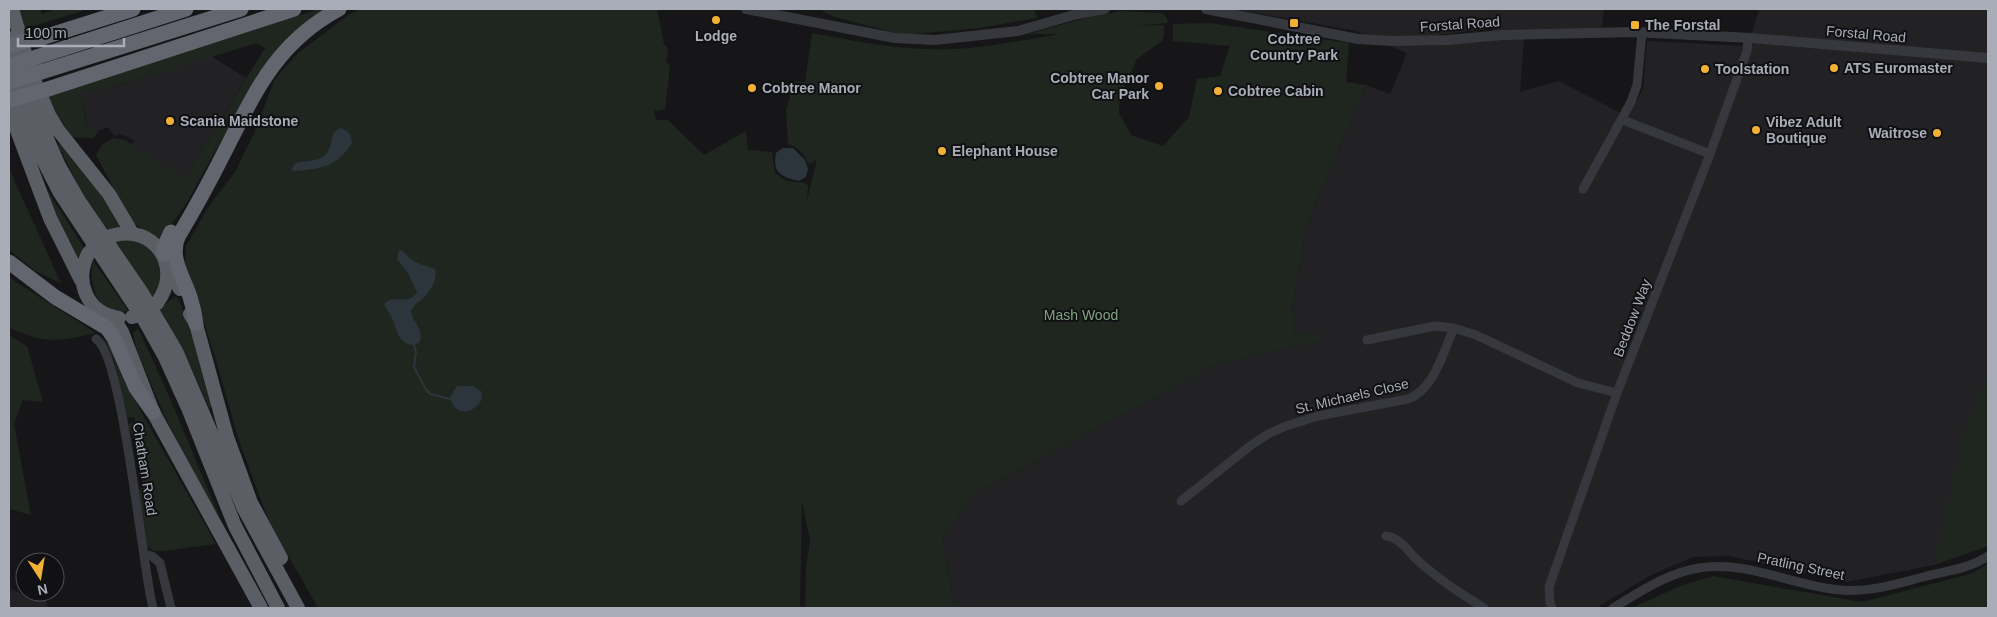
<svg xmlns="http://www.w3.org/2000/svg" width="1997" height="617" viewBox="0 0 1997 617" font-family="Arial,sans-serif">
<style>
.built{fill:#222225;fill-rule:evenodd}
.green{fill:#1e261f}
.water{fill:#2c353c}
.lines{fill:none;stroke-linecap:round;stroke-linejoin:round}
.stream{stroke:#2c353c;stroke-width:2}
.minor{stroke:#37383d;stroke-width:9}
.tertiary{stroke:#37383d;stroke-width:10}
.trunk{stroke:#5b5e65;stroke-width:14}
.motorway{stroke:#63666e;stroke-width:15}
.trunk-bridge{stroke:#5b5e65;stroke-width:14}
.motorway-bridge{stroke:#63666e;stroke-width:15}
.poi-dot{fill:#f2b134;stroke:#111113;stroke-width:2}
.labels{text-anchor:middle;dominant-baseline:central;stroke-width:4;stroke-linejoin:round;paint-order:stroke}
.street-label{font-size:14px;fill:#a8adb8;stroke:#111113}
.poi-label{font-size:14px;font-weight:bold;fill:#a8adb8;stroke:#111113;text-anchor:start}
.park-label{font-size:14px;fill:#7fa381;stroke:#111113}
</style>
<rect width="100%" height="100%" fill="#161618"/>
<path class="built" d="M1234 9H1604L1602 27 1524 39 1520 92 1559 81 1628 117 1643 89 1647 41 1748 46 1759 9H1988V546L1934 565 1846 582 1730 556 1693 557 1651 575 1596 608H963L952 597 943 538 975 493 1218 364 1324 340 1316 332 1295 335 1292 309 1307 223 1366 85 1390 94 1407 53 1356 31ZM1493 28 1486 42 1421 46 1422 37Z
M211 56 246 78 184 179 131 145 134 141 126 136 120 134 114 136 108 127 98 131 86 127 85 113 81 93 118 86Z
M9 588 33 599 46 598 48 608H9Z"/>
<path class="green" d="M19 9H41L42 14 55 9H89L24 29Z
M319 9H327L275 54 223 137 186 204 160 241 131 221 96 155 102 145 113 138 125 140 184 179 265 48 257 43 117 86 82 93 86 127 98 131 94 138 71 137 61 127 45 96Z
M361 9H657L664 44C670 49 668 54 666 61L670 66 665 109 657 111 654 109 656 120H668L704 155 746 131 748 150 772 152 775 173 787 181 805 183 808 186 807 201 817 159 809 164C804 155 799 147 788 144L786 111 794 81 805 82 812 33C850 40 888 48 926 49 971 51 1017 41 1060 34H1028L1089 17 1122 11 1162 13 1167 18 1168 23 1133 26 1164 25V37L1162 41 1137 59 1120 96 1119 113 1131 135 1163 146 1189 117 1197 79 1220 76 1230 46 1173 41V24L1210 23 1349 43 1346 82 1366 85 1307 223 1292 309 1295 335 1316 332 1324 340 1218 364 975 493 943 538 952 597 963 608H805L806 568 810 540 802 502 800 608H318L270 524 238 438 216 360 185 263 186 246 209 206 235 172 253 135 275 79 297 54 348 15Z
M819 9H1034L1037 18 980 28 904 35 834 17Z
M64 142 109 199 123 226 107 232 84 197 58 145Z
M9 166 15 182 61 283 37 272 9 250Z
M48 191 84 248 78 261 46 195Z
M130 239 143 242 157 253 164 280 154 299 115 242Z
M93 261 125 306 128 311C98 316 88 286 93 261Z
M9 276 16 282 96 333C56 342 48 344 9 328Z
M175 297 178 298 193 336 213 406 209 408 191 367 160 308Z
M138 328 166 389 220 518C194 476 170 430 151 384 144 368 136 351 133 333Z
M9 335 27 346 43 402 23 400 14 424 31 515 9 509Z
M102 337 113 348 139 408 216 544 163 551H154L147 547 139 492 143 484 138 464 142 461 144 445 136 446 128 424 135 422V417H127L115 363Z
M1988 376V546L1934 565 1967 422Z
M1988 564V608H1631L1683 585 1713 576 1862 602 1970 574Z"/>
<path class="water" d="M339 128C349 130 351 134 352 143 336 168 320 169 293 171L291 169 296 163C321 158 328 163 333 134Z
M783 148H793L805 160 808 169 806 177 799 181C781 177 772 172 776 153Z
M399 250 403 251C416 266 418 262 435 269 438 278 431 290 425 296 420 303 416 301 411 311 412 323 426 330 419 343L413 345C398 344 397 329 392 318 390 313 386 310 384 304 395 293 408 307 417 292L408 273 397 259Z
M457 386H473L481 391 482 399C473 415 455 417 450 397Z"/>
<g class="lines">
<path class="stream" d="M414 345 416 352 414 367 425 388 430 394 450 399"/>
<path class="minor" d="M1623 120 1710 154
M1583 189 1631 102 1637 85 1642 33
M96 339C123 355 142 567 153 608
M1367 340 1435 326 1454 328
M1181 501 1250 446 1268 434 1286 426 1318 416 1408 399C1434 390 1443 352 1454 328L1476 335 1578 383 1617 393
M1386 536C1398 537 1407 549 1414 557 1435 577 1460 593 1484 608
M144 554 152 556 160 563 171 608
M1552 608 1550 603 1549 587 1617 393 1710 154 1747 51 1748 38
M1613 608C1640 592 1667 573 1699 568 1748 560 1792 586 1841 590 1870 593 1899 583 1927 576 1947 571 1971 568 1988 556"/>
<path class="tertiary" d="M746 9 895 38 935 40 1018 31 1077 14 1105 9
M1206 9 1358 39 1393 41 1448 40 1503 35 1634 32 1751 38 1988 58"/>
<path class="trunk" d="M12 9 30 70 49 115 58 130 109 194 132 233
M9 38 31 102 59 166 79 201 142 293 176 351 244 509 298 608
M9 76 34 142 60 193 146 323 165 357 188 408 235 526 278 608
M9 109 50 218 81 280
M111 236C154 222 184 268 157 303
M88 254C74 282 87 313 119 318
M166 261 180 289
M190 314 196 324 227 437 250 500
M112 316 122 332 153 412 261 608
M249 499 281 558"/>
<path class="motorway" d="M31 39 41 38 133 9
M37 57 186 9
M41 72 241 9
M48 89 294 9
M164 254V247L171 232
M9 262 55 297 107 328 114 338 136 388 153 412
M196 324C195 315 193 306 190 297 184 278 169 258 178 237 194 210 210 181 224 153 255 92 276 43 339 9"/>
<path class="trunk-bridge" d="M88 254 96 244 111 236
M132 317 145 313 157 303"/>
<path class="motorway-bridge" d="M9 46 31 39
M9 66 37 57
M9 82 41 72
M9 100 48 89"/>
</g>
<g class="poi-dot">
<circle cx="716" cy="20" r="5"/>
<rect x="1289" y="18" width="10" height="10" rx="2.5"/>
<rect x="1630" y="20" width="10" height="10" rx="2.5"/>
<circle cx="1834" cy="68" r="5"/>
<circle cx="1705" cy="69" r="5"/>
<circle cx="1159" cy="86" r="5"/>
<circle cx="752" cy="88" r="5"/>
<circle cx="1218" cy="91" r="5"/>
<circle cx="170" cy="121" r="5"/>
<circle cx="1756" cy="130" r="5"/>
<circle cx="1937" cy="133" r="5"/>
<circle cx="942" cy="151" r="5"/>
</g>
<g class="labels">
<g class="street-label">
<text transform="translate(1460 24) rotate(-4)">Forstal Road</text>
<text transform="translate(1866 34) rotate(5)">Forstal Road</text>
<text transform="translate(1632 318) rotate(-69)">Beddow Way</text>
<text transform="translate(1352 396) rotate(-13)">St. Michaels Close</text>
<text transform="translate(145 469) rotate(81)">Chatham Road</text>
<text transform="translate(1801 566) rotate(12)">Pratling Street</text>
</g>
<g class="poi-label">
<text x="1645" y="25">The Forstal</text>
<text x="716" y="36" text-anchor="middle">Lodge</text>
<text x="1294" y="39" text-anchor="middle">Cobtree<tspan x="1294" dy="16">Country Park</tspan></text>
<text x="1844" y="68">ATS Euromaster</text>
<text x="1715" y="69">Toolstation</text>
<text x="1149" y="78" text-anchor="end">Cobtree Manor<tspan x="1149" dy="16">Car Park</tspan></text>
<text x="762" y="88">Cobtree Manor</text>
<text x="1228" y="91">Cobtree Cabin</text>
<text x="180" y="121">Scania Maidstone</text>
<text x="1766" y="122">Vibez Adult<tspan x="1766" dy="16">Boutique</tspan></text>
<text x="1927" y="133" text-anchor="end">Waitrose</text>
<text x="952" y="151">Elephant House</text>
</g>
<g class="park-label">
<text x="1081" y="315">Mash Wood</text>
</g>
</g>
<rect width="1997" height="617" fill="none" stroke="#a8adb8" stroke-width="20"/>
<g transform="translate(40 577) rotate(168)"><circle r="24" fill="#111113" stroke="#4d4f55"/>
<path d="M0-4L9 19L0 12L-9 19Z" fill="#f2b134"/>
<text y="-8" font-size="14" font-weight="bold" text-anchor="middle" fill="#a8adb8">N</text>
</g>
<path d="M18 38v8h106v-8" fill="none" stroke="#a8adb8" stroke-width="2.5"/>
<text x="25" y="38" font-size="15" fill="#a8adb8" stroke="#111113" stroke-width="4" paint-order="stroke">100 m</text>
</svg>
